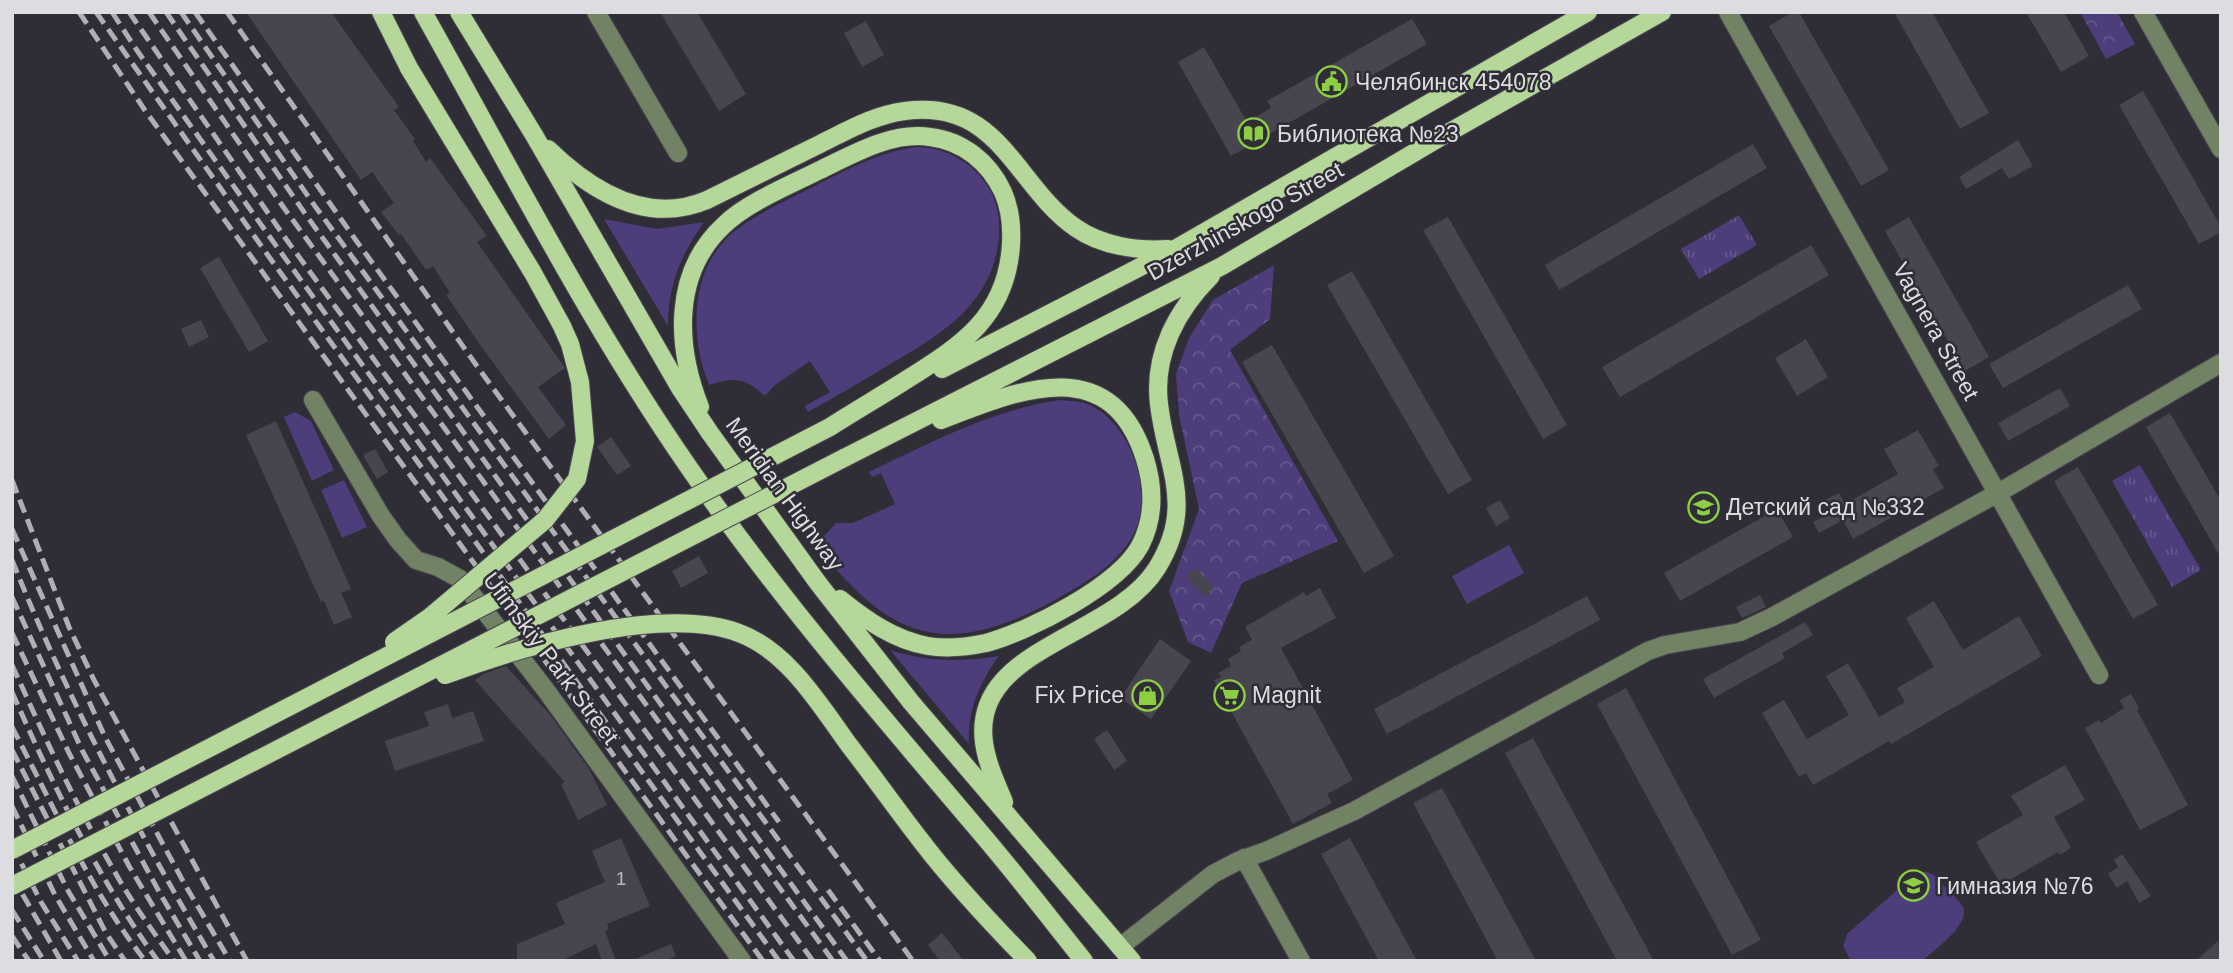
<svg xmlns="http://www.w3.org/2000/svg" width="2233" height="973" viewBox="0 0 2233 973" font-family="Helvetica,sans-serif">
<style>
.grass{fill:#4d3d7b}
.forest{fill:url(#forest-crowns)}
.park{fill:url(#park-tufts)}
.building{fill:#47464e}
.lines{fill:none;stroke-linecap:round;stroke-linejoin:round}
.minor-casing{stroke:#4b4951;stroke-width:20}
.major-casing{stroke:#4b4951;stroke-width:20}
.minor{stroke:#728265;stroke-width:18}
.major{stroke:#b5d799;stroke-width:18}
.rail{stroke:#b0afb4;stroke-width:5;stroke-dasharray:14 7;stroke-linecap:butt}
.major-bridge-casing{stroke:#4b4951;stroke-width:20;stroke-linecap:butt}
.major-bridge{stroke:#b5d799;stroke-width:18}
.labels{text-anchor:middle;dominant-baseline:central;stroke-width:5;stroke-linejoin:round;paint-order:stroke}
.number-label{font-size:19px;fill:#b8b7bc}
.poi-label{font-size:23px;fill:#dddde1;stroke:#2f2d35;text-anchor:start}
.street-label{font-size:23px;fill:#dddde1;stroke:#2f2d35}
</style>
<defs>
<pattern id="forest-crowns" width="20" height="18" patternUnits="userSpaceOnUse" patternTransform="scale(1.75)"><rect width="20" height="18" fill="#4d3d7b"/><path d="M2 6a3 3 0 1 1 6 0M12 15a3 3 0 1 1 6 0" fill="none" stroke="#66598d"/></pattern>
<pattern id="park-tufts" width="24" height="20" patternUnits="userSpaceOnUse" patternTransform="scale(1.75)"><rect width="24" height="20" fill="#4d3d7b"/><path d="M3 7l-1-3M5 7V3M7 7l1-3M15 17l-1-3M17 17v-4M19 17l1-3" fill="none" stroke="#66598d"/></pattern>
</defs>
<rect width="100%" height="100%" fill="#2f2d35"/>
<path class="grass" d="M917 147C949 148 976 164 991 192 999 208 1001 227 998 245 989 307 937 337 887 366 861 382 835 397 808 412L805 406 830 392 810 361 775 385 765 396C744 377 735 377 709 385 690 337 689 273 730 235 752 216 787 200 813 187 846 170 880 151 917 147Z
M604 219 657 229 704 222C681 254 668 285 668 326Z
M1060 400C1071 401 1082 401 1092 406 1133 427 1155 497 1132 537 1115 567 1084 583 1055 600 943 661 889 639 814 542L824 536 836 523H853L895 504 881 473 872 477 869 472C931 442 992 410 1060 400Z
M295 412 311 421 334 470 312 481 284 417Z
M344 480 367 527 342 538 321 490Z
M1509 545 1524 573 1467 604 1452 576Z
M890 650C927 662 960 662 999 656 980 682 967 711 969 744Z
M1918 872C1932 870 1937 877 1945 887 1951 893 1959 900 1963 907 1971 924 1934 950 1922 961H1851L1843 946 1847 934Z"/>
<path class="forest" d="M2080 12H2117L2135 44 2106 59Z
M1274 265 1270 319 1230 350 1338 541 1242 583 1211 653 1188 642 1169 591 1199 509 1179 415 1176 374 1189 338 1213 300Z"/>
<path class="park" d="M1739 215 1757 245 1699 279 1681 249Z
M2140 465 2201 570 2172 587 2112 481Z"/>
<path class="building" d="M246 12H331L399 107 394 110 415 139 413 141 426 162 430 158 487 236 477 242 565 368 538 387 566 425 549 439 481 346 446 295 450 293 433 266 426 270 401 234 399 235 381 212 394 203 372 172 361 180Z
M660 12H697L746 94 719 111Z
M1793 12H1799L1889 170 1861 186 1769 26Z
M1894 12H1932L1989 113 1960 129Z
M2026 12H2064L2089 56 2061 72Z
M1412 19 1427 44 1231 156 1178 62 1204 47 1247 122 1271 108 1267 101Z
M866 21 884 55 862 67 844 33Z
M2143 91 2221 227V232L2199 244 2119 105Z
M2018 140 2033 166 2009 179 2002 168 1966 189 1959 177Z
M1753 144 1767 168 1559 290 1545 265Z
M1448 217 1567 425 1543 439 1423 230Z
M1909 217 1989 357 1965 371 1885 231Z
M1811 245 1829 275 1620 397 1602 367Z
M219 257 268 341 249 352 200 268Z
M1352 271 1472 480 1448 494 1327 285Z
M2128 285 2142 309 2003 388 1989 364Z
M201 320 209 337 189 347 181 329Z
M1806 339 1828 377 1797 396 1775 358Z
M1272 345 1394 556 1364 573 1242 362Z
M2060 388 2070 406 2008 441 1998 423Z
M2170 413 2221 501V558L2146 427Z
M276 421 351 589 341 593 352 617 334 625 324 601 321 602 246 435Z
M1918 430 1939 466 1933 469 1944 488 1853 539 1843 520 1819 533 1813 522 1832 512 1825 500 1839 493 1845 504 1898 474 1884 449Z
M611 437 631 466 617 475 597 447Z
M375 449 388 472 377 479 363 455Z
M2078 467 2158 605 2133 619 2054 481Z
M1500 500 1510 518 1496 526 1486 508Z
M1777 509 1793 537 1680 601 1664 573Z
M699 556 708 573 681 588 672 571Z
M1196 568 1214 588 1205 597 1186 576Z
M1320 588 1336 618 1281 648 1353 780 1327 794 1332 803 1293 824 1214 680 1221 677 1218 673 1231 666 1228 659 1241 651 1239 647 1252 640 1245 627 1304 592 1306 596Z
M1760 595 1766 607 1742 618 1736 607Z
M1587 596 1600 620 1387 734 1374 709Z
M1934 601 1963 650 2019 616 2042 656 1891 744 1889 741 1813 785 1806 773 1799 777 1762 713 1784 700 1807 739 1849 715 1826 676 1848 663 1879 717 1905 702 1897 688 1934 667 1906 618Z
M1805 622 1813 635 1782 653 1785 658 1714 698 1703 679Z
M1160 639 1191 661 1151 719 1120 698Z
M506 666 551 716 589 769 607 805 578 820 561 784 565 782 475 680 483 674Z
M1626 688 1761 940 1732 955 1597 704Z
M2131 694 2139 708 2137 710 2188 805 2140 830 2085 728 2099 720 2101 723 2124 708 2120 700Z
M448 704 452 718 473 711 484 741 395 771 385 741 429 726 424 712Z
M1107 730 1127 761 1114 770 1094 739Z
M1533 738 1654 961H1617L1581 894 1505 753Z
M2065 765 2085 800 2054 817 2071 848 2060 855 2058 852 2013 878 2015 881 2003 888 1976 842 2023 815 2011 796Z
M1442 788 1536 961H1498L1413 803Z
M621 838 650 906 607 924 609 929 605 931 616 961H602L596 944 561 961H517V944L565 924 556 903 605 882 592 851Z
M1350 838 1375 884 1417 961H1379L1321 854Z
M2122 854 2151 896 2139 903 2127 881 2117 888 2108 874 2118 867 2114 860Z
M942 933 964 961H940L928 945Z
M2221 938V961H2196Z
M671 944 676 956 664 961H631Z"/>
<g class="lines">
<defs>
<path id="minor" d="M596 12 678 153
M1728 12 2099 675
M2143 12 2221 149
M313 400 381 516 398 540 416 560 438 567 460 579 545 689 742 961
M1244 858 1301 961
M1120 947 1213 874 1238 861 1266 851 1354 811 1648 651 1665 645 1740 632 1772 617 1998 493 2221 363"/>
<path id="major" d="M381 12 409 68
M423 12C513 173 597 339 704 489 787 607 881 715 974 825 1012 869 1048 916 1084 961
M459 12 534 135 680 388 710 433 818 583 911 702 1132 961
M548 149C590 190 646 226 707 200 743 182 780 164 816 146 845 132 873 115 905 111 1000 98 1015 186 1076 228 1102 246 1137 251 1168 249
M942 369 1175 249 1588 12
M700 407C676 346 672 273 724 225 746 203 792 184 820 170 853 154 893 131 930 137 963 141 989 162 1003 192 1010 208 1012 226 1011 244 1007 316 962 345 906 380 881 396 855 411 830 427
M844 458 1222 266 1439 138 1662 12
M840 599C866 620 894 640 928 646 947 649 967 647 986 643 1030 631 1118 586 1140 546 1155 517 1154 488 1145 459 1111 350 1018 390 941 420
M1004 802C998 787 991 773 987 757 957 648 1112 641 1157 568 1196 505 1166 467 1159 404 1153 354 1177 310 1211 276"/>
</defs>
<use href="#minor" class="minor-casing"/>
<use href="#major" class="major-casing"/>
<use href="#minor" class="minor"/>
<use href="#major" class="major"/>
<path class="rail" d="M79 12 144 109 763 961
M96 12 267 254 779 961
M112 12 136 49 277 247 794 961
M129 12 286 239 813 961
M149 12 284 208 833 961
M166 12 306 215 847 961
M181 12 312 202 867 961
M195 12 355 239 779 822
M227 12 479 369 913 961
M12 480 69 627 94 680 247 961
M12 529 105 737 184 883 230 961
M12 560C68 700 138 832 214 961
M12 597 82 750 162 897 200 961
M12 633 69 753 129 866 186 961
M12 665C43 733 74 802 112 867 130 900 152 930 174 961
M12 692C53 785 98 879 158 961
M12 727C53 805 89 888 143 958
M12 750 106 933 125 961
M12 776 67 889 110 961
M12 806 55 895 94 961
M12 845 41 902 78 961
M12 876 61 961
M828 890 880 961
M12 910 44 961
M12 936 29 961
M12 960 13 961"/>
<defs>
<path id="major-bridge" d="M394 642 430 617 545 520 577 479 585 441 580 382 570 344 562 326 533 273 409 68
M445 675C520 647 662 604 739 633 788 651 820 705 849 745 874 777 897 810 922 842 954 884 991 923 1028 961
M12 850 830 427
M12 886 844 458"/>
</defs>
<use href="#major-bridge" class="major-bridge-casing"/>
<use href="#major-bridge" class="major-bridge"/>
</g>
<defs>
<symbol id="civic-ring" viewBox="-11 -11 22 22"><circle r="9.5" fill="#2f2d35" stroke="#8dce44" stroke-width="1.5"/><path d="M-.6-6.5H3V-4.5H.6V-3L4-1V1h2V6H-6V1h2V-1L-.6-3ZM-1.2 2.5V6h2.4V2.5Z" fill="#8dce44"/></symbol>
<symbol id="library-ring" viewBox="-11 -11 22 22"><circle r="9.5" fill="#2f2d35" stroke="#8dce44" stroke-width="1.5"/><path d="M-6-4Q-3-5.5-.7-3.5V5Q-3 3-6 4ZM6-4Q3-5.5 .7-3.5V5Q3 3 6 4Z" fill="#8dce44"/></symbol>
<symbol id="school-ring" viewBox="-11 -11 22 22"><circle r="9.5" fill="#2f2d35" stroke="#8dce44" stroke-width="1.5"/><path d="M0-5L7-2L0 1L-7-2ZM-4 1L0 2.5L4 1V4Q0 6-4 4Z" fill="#8dce44"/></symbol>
<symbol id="shop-ring" viewBox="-11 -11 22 22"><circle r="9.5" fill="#2f2d35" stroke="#8dce44" stroke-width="1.5"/><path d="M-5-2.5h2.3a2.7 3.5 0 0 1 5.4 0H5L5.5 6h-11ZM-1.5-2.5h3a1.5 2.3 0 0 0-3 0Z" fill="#8dce44"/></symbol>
<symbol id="supermarket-ring" viewBox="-11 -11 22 22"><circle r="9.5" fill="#2f2d35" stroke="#8dce44" stroke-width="1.5"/><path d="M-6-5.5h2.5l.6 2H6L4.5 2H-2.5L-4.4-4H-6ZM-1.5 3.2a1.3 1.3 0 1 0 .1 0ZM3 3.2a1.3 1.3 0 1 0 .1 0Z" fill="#8dce44"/></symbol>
</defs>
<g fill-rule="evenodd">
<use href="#civic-ring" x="1314" y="64" width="35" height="35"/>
<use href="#library-ring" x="1236" y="116" width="35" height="35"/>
<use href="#school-ring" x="1686" y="490" width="35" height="35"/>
<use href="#shop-ring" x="1130" y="678" width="35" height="35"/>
<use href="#supermarket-ring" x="1212" y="678" width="35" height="35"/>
<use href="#school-ring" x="1896" y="868" width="35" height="35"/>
</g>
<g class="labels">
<g class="number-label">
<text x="621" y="878">1</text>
</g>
<g class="poi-label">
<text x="1355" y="82">Челябинск 454078</text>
<text x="1277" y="134">Библиотека №23</text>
<text x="1726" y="507">Детский cад №332</text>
<text x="1124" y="695" text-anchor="end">Fix Price</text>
<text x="1252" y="695">Magnit</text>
<text x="1936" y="886">Гимназия №76</text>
</g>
<g class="street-label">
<text transform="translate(1245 221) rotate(-29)">Dzerzhinskogo Street</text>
<text transform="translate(1936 331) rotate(61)">Vagnera Street</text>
<text transform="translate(785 494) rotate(54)">Meridian Highway</text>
<text transform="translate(551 658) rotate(53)">Ufimskiy Park Street</text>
</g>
</g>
<rect width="2233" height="973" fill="none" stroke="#dddde1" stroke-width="28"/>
</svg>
